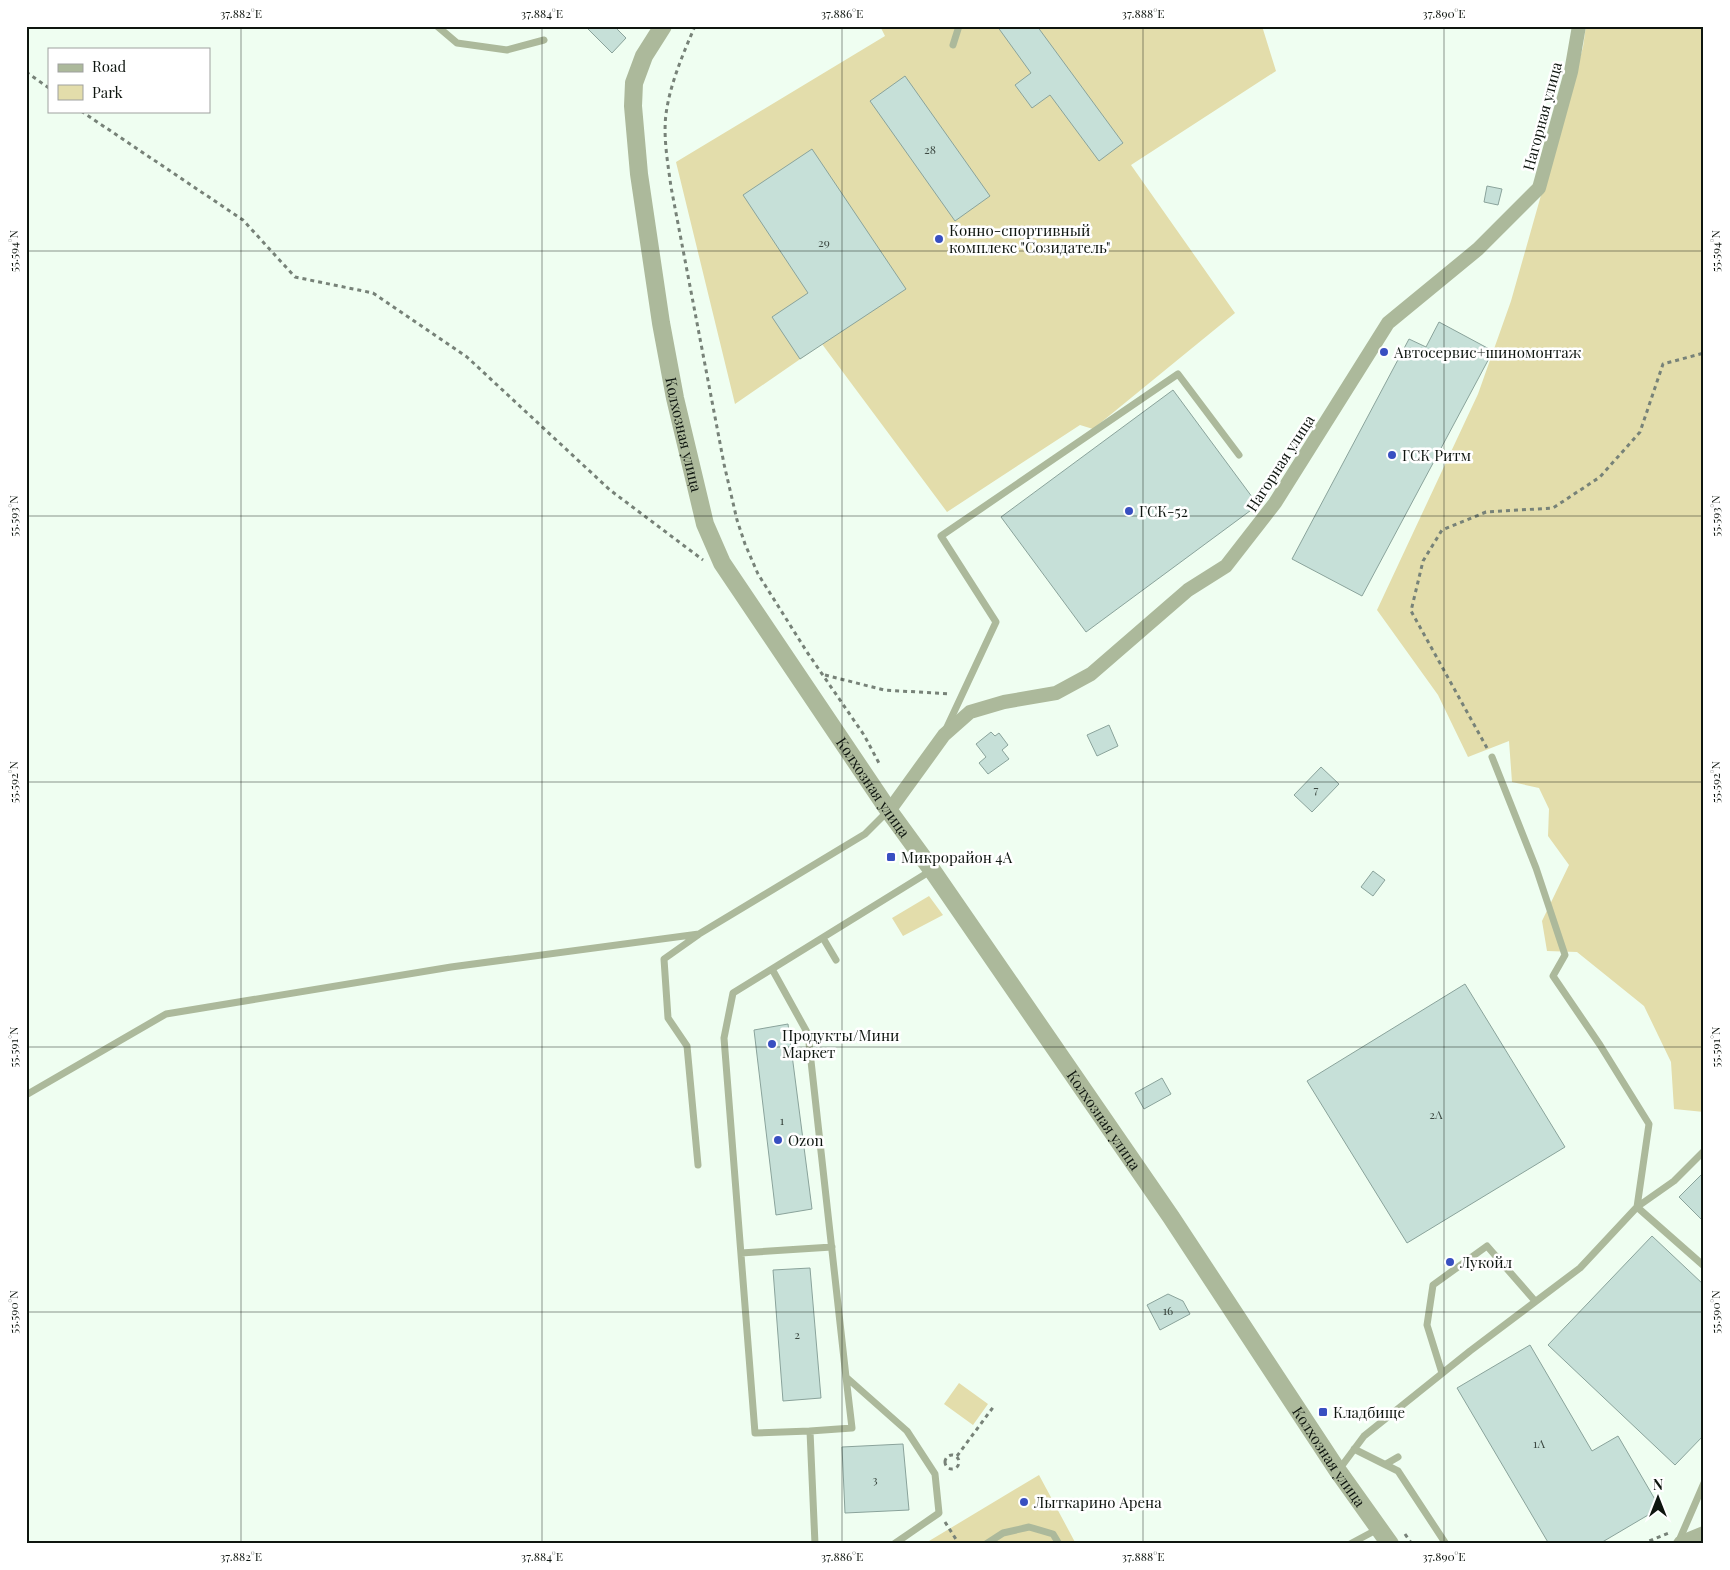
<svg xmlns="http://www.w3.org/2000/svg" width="1730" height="1570" viewBox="0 0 1730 1570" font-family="'Playfair Display',serif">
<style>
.green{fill:#e3ddab}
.building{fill:#c6e0d8;stroke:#8aa39b}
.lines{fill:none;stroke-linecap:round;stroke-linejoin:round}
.path{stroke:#778278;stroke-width:3;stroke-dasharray:4 4;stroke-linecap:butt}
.service{stroke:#acb99b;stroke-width:7}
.minor{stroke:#acb99b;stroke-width:14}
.tertiary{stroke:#acb99b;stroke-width:18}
.ticks{fill:none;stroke:#0e150f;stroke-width:1;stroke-opacity:0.45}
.poi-dot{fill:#384fc1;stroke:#fff;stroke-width:2}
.labels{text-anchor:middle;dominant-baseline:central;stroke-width:5;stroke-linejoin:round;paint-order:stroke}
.number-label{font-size:12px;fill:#3c4841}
.street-label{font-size:15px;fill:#0e150f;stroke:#fff}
.poi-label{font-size:15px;fill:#0e150f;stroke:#fff;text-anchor:start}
.neatline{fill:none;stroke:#0e150f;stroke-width:2}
.ticks-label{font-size:12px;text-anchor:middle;fill:#0e150f}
</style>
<rect width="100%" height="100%" fill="#effef1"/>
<path class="green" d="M880 26H1262L1276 71 1131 165 1235 313 1093 429 1080 425 947 512 822 344 735 404 676 162 885 36Z
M1586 26H1704V1112L1674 1109 1671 1062 1644 1006 1577 952 1547 951 1542 921 1569 865 1548 836 1549 809 1539 788 1512 782 1509 741 1468 757 1438 695 1377 610 1478 394 1511 301 1583 47Z
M929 896 943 915 903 936 892 918Z
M959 1383 988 1404 973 1425 944 1404Z
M1039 1475 1076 1544H924Z"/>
<path class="building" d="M585 26H614L626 38 612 53Z
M997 26H1037L1123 143 1099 161 1050 95 1032 108 1015 85 1031 73Z
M905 76 990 196 955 221 870 101Z
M812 149 906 289 800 359 772 317 808 293 743 195Z
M1487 186 1502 189 1498 205 1484 202Z
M1439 322 1493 351 1362 596 1292 559 1409 339 1426 347Z
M1173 390 1258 505 1086 632 1001 517Z
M1109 725 1118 746 1097 756 1087 735Z
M991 732 995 736 999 733 1008 745 1002 750 1009 759 988 774 979 763 986 757 976 744Z
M1321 767 1339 784 1312 812 1294 795Z
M1373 871 1385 880 1373 896 1361 887Z
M1465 984 1565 1147 1407 1243 1307 1081Z
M788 1024 812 1209 776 1215 754 1030Z
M1162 1078 1171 1094 1144 1109 1135 1093Z
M1704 1172V1222L1679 1197Z
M1652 1236 1704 1285V1435L1675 1465 1548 1345Z
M810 1268 821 1398 783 1401 773 1270Z
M1168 1294 1183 1301 1190 1314 1160 1330 1147 1305Z
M1530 1345 1592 1451 1618 1436 1660 1508 1599 1544H1549L1457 1388Z
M903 1444 909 1510 845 1513 842 1447Z"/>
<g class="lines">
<path class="path" d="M695 26C683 54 670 84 666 114 663 138 668 164 671 187L724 464 737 520 745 544 758 574 807 652 864 735 880 765
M26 72 49 88
M81 111 243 220 295 277 373 293 467 357 610 490 703 560
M825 675 884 690 951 694
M1487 748 1411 611 1423 561 1442 530 1486 512 1553 508 1600 477 1640 432 1663 364 1704 353
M945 1462a7 7 0 1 1 14 0a7 7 0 1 1-14 0Z
M957 1456 994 1406
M945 1522 959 1544
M1405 1534 1412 1544
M1642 1544 1671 1532"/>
<path class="service" d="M437 26 457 43 507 50 544 40
M953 45 959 26
M947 727 996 622 941 536 1178 374 1239 455
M1492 757 1536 868 1565 955 1553 976 1600 1045 1649 1124 1637 1207
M698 935 664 959 668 1018 687 1046 698 1165
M823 938 836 960
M772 969 808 1034 846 1377 907 1431 935 1474 939 1513 894 1544
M26 1095 166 1014 451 967 699 934 865 834 888 811
M1637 1207 1704 1266
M741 1253 832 1247
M1442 1373 1427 1325 1433 1285 1487 1246 1535 1301
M810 1431 852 1428 846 1377
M1354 1449 1398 1471 1446 1544
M1386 1464 1398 1457
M1338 1471 1364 1436 1470 1351 1580 1268 1637 1207 1674 1181 1704 1151
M1678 1543 1704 1483
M815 1544 810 1431 755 1433 724 1038 733 993 932 870
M986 1544 1003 1533 1029 1527 1053 1534 1059 1544
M1350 1544 1378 1529"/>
<path class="minor" d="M889 811 944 735 970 712 1004 702 1056 693 1091 674 1188 590 1226 566 1275 503 1388 323 1478 249 1539 188 1571 72 1579 26"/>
<g class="tertiary">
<path id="s1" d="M663 26 644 56 634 83 633 106 639 174 661 323 675 398 705 524 722 563 889 811 932 870 1171 1217 1338 1471 1390 1544"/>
<path d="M1682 1544 1704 1535"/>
</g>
</g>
<path class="ticks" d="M241 26V1544M542 26V1544M842 26V1544M1143 26V1544M1444 26V1544M26 251H1704M26 516H1704M26 782H1704M26 1047H1704M26 1312H1704"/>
<g class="poi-dot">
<circle cx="939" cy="239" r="5"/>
<circle cx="1384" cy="352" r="5"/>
<circle cx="1392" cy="455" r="5"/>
<circle cx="1129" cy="511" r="5"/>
<rect x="886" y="852" width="10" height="10" rx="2.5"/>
<circle cx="772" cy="1044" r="5"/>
<circle cx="778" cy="1140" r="5"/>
<circle cx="1450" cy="1262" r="5"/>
<rect x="1318" y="1407" width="10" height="10" rx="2.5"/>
<circle cx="1024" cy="1502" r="5"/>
</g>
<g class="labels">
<g class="number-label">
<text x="930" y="149">28</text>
<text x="824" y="242">29</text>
<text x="1316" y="789">7</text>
<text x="1436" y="1114">2А</text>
<text x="782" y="1120">1</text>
<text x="1168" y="1310">16</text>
<text x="797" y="1334">2</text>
<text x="1539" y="1443">1А</text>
<text x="875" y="1479">3</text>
</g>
<g class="street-label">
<text transform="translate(1542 116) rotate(-75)">Нагорная улица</text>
<text stroke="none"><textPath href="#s1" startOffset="420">Колхозная улица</textPath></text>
<text transform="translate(1280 463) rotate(-57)">Нагорная улица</text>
<text stroke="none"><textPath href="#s1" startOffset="825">Колхозная улица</textPath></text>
<text stroke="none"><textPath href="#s1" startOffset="1230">Колхозная улица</textPath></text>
<text stroke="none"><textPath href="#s1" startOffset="1635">Колхозная улица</textPath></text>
</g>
<g class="poi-label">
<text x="949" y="230">Конно-спортивный<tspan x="949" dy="17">комплекс "Созидатель"</tspan></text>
<text x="1394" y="352">Автосервис+шиномонтаж</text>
<text x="1402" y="455">ГСК Ритм</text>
<text x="1139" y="511">ГСК-52</text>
<text x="901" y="857">Микрорайон 4А</text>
<text x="782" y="1035">Продукты/Мини<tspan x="782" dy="17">Маркет</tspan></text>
<text x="788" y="1140">Ozon</text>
<text x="1460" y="1262">Лукойл</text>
<text x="1333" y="1412">Кладбище</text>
<text x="1034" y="1502">Лыткарино Арена</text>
</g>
</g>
<rect width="1730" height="1570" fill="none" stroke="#ffffff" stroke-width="55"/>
<rect x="48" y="48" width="162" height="65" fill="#ffffff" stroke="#9fa19f"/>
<rect x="58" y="64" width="25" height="8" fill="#acb99b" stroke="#9fa19f"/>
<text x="92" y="72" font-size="15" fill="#0e150f">Road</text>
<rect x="58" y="85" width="25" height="15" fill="#e3ddab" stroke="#9fa19f"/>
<text x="92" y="98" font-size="15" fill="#0e150f">Park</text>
<g transform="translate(1658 1498)" stroke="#ffffff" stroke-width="4" paint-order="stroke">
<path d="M0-4L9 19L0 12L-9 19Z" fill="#0e150f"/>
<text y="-8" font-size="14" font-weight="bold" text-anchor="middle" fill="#0e150f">N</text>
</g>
<rect x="28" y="28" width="1674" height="1514" class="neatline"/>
<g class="ticks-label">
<text x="241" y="18">37.882°E</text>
<text x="542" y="18">37.884°E</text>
<text x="842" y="18">37.886°E</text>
<text x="1143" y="18">37.888°E</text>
<text x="1444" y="18">37.890°E</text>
<text transform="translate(14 251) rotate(-90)" y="4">55.594°N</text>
<text transform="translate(1716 251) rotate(-90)" y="4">55.594°N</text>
<text transform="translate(14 516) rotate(-90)" y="4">55.593°N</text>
<text transform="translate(1716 516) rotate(-90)" y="4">55.593°N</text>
<text transform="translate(14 782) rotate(-90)" y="4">55.592°N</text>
<text transform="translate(1716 782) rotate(-90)" y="4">55.592°N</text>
<text transform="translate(14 1047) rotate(-90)" y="4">55.591°N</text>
<text transform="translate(1716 1047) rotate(-90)" y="4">55.591°N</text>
<text transform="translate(14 1312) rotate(-90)" y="4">55.590°N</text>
<text transform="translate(1716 1312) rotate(-90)" y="4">55.590°N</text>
<text x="241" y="1561">37.882°E</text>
<text x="542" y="1561">37.884°E</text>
<text x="842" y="1561">37.886°E</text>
<text x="1143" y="1561">37.888°E</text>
<text x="1444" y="1561">37.890°E</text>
</g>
</svg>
